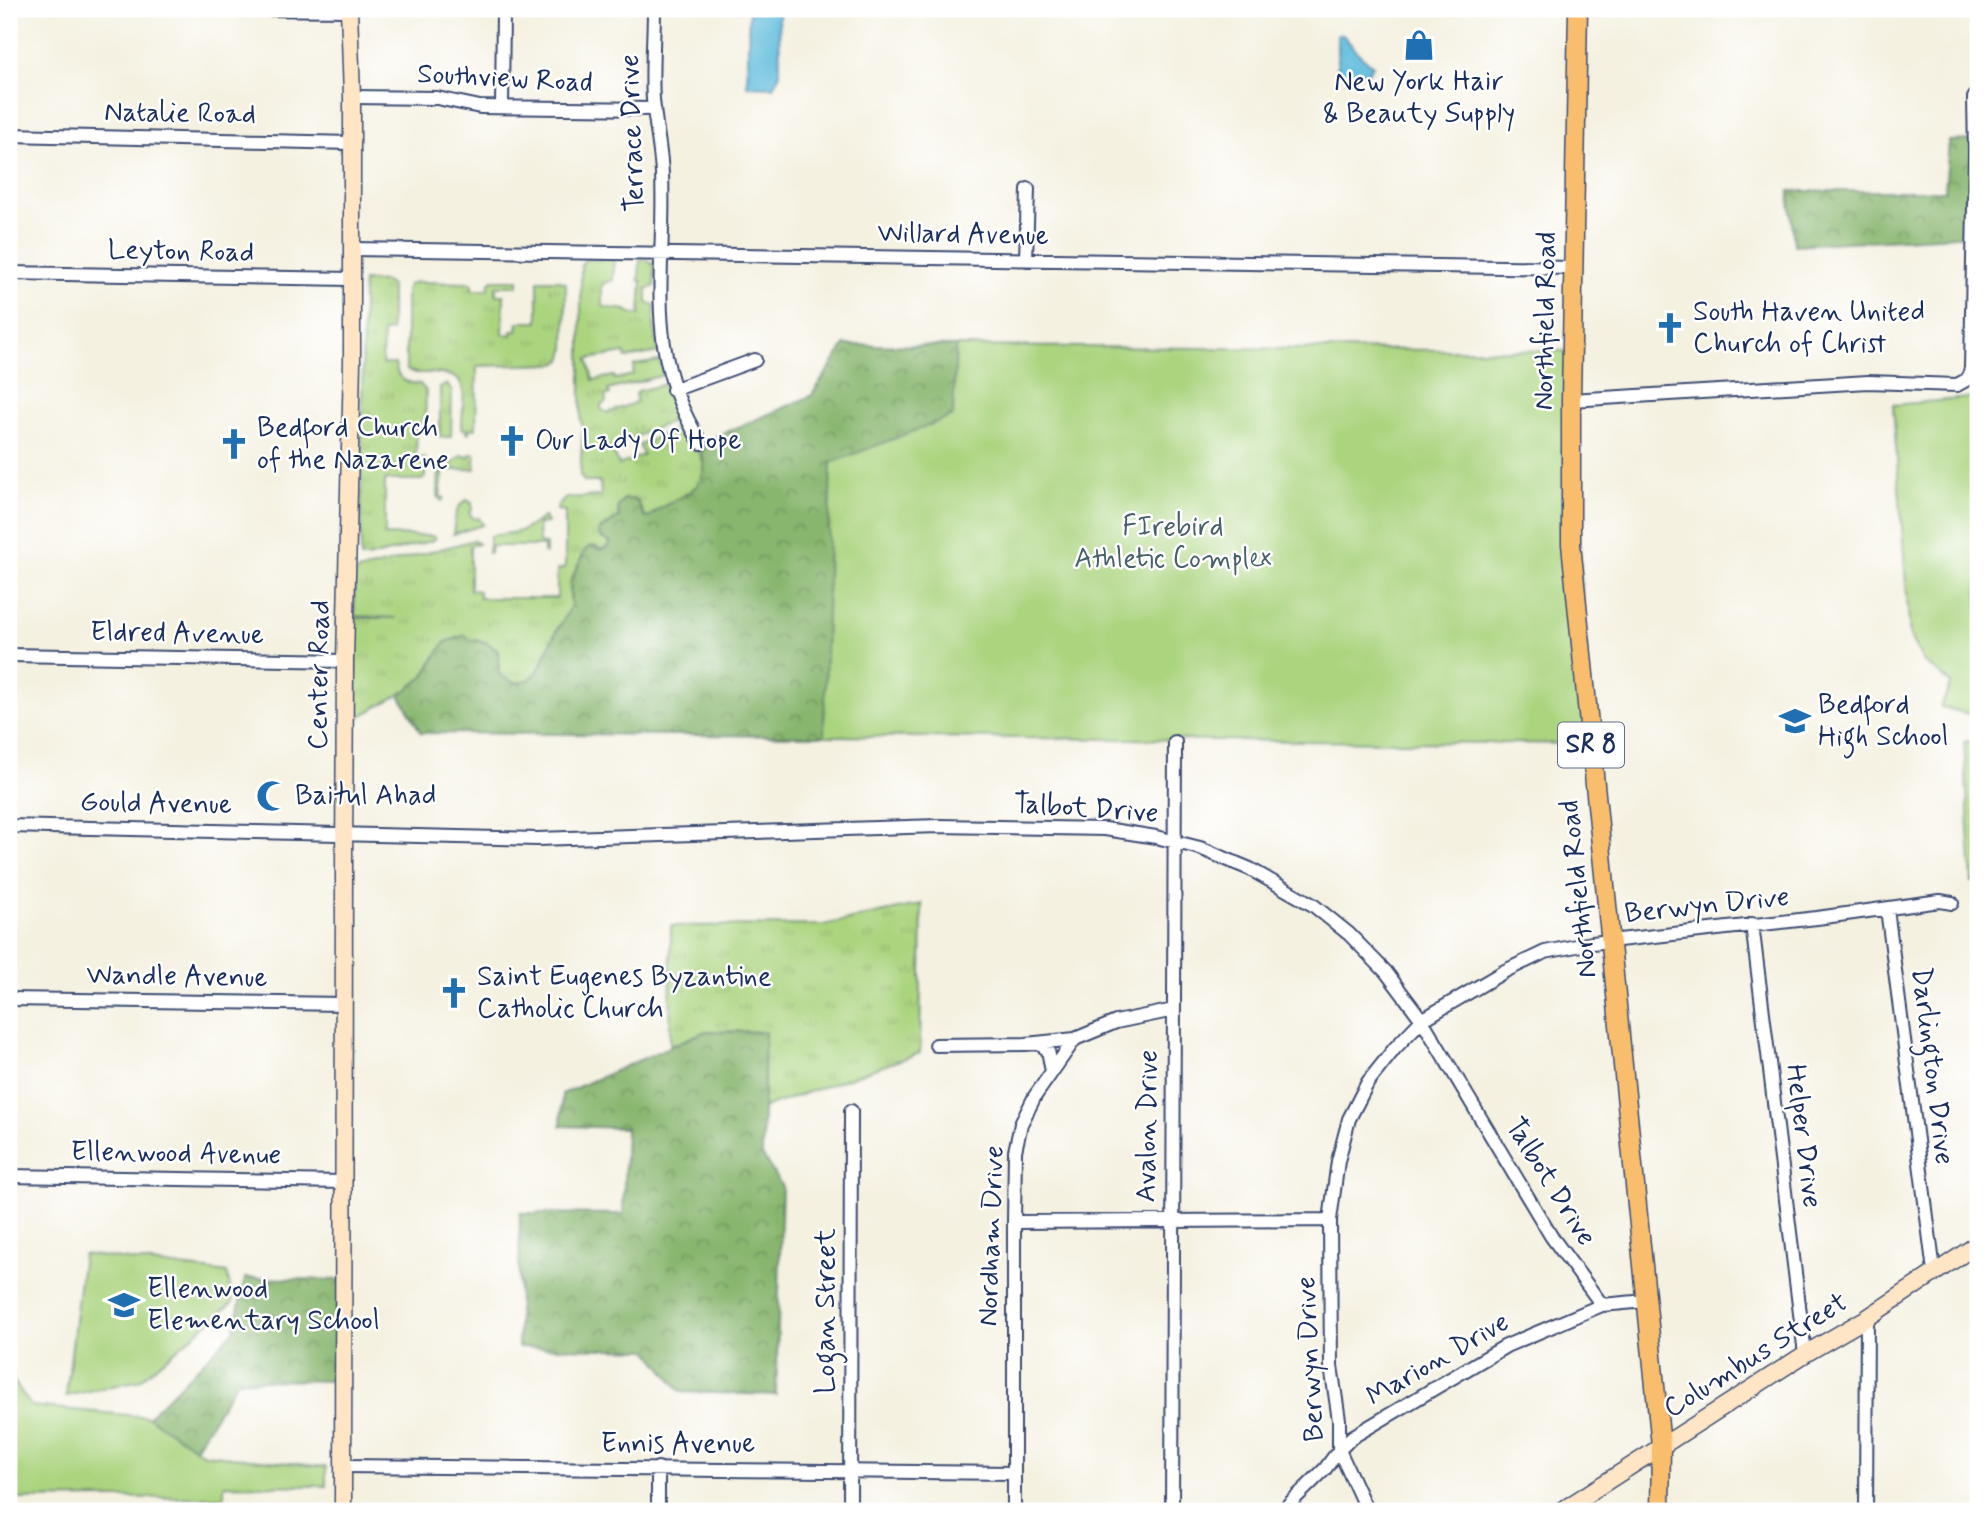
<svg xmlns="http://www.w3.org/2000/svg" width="1987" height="1520" viewBox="0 0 1987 1520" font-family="Mynerve,sans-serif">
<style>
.grass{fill:url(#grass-tufts);stroke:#63826e;stroke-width:2}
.forest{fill:url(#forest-crowns);stroke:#527266;stroke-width:2}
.green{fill:#abd47f;stroke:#63826e;stroke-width:2}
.water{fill:#5dbbdb;stroke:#3c759c;stroke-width:2}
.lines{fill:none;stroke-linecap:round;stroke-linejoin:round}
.street-casing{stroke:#3c4c72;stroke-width:16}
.secondary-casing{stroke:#3c4c72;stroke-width:19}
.primary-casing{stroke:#3c4c72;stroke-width:21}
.street{stroke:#fff;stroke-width:12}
.secondary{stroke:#fde5c5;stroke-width:16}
.primary{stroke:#f9be6d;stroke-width:18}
.labels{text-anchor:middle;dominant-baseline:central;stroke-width:5;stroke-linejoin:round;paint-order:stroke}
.shield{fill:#fff;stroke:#5f6d8e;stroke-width:2}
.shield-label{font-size:26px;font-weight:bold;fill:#1b2f5e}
.street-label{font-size:28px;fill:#1b2f5e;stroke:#fff}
.poi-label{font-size:28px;fill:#1b2f5e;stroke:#fff;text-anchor:start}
.park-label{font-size:28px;fill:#466168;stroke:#fff}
</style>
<defs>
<pattern id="grass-tufts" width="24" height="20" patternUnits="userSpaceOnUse" patternTransform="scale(1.75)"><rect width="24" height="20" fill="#abd47f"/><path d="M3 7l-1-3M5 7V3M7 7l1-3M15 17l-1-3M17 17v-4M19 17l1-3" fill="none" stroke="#93b670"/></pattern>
<pattern id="forest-crowns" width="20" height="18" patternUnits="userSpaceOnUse" patternTransform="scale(1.75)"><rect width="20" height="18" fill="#88b66e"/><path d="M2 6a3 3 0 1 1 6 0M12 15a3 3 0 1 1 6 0" fill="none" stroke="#6e945e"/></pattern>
</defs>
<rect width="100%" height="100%" fill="#fff"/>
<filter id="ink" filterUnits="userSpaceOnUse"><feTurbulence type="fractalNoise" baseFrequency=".0143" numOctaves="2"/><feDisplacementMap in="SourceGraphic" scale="14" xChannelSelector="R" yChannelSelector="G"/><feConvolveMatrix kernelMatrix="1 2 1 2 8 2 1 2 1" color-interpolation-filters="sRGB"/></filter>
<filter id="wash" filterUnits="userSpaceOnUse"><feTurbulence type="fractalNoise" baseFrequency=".00686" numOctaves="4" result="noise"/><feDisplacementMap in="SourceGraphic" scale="28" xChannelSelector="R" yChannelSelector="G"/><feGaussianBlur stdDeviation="1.57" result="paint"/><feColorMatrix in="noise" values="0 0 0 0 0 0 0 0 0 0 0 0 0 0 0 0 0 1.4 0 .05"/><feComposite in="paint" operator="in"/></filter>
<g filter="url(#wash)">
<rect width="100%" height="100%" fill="#f4f1e1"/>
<path class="grass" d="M585 259 614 260 613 280 602 284V305C610 311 616 307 625 310 631 312 632 315 640 315L642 281H639L640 260H647L654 265 655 286 647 289V303L655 305 654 324 659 352 626 358 625 353 588 359 593 380 614 376 615 379 633 375 634 365 660 361 664 375 608 390 610 394 605 396 606 402 601 405V409L607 413 637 402 635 395 638 391 666 384 680 418 611 447 619 465 643 455 639 445 684 425C703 458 720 478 676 500 666 506 656 509 649 518L645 517 637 500 624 499 618 507 619 518 605 526 610 542 609 546 602 550 595 546C587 557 575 570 571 583 568 590 571 598 571 605 569 615 559 624 555 633 542 660 536 700 498 674V651L486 642 469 640 435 656 423 678 408 690 353 720 355 618H397L355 616 354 578 358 571 474 540 478 544 470 546V590L479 591V598H557V570L565 568V511L557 510 558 506 566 498 601 496 600 482H585L580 476 583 427 581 420V266Z
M493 280H518V286H496V295H504L503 334 512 335V331H517L518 322H538V280H558L566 283 565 350 562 360 556 364 477 366 476 429H469V433H466V429H462C462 391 474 373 427 373 419 373 413 374 406 369V290L408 285 415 282 472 283V290H488L489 283Z
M363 281 386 282 391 286V331L383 332 382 364H395C397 380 406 383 420 384L426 391 425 425H417L416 454V458H425V477L422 480H385V535L433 536 435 538 431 541 367 558H361Z
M447 384 452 391 451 437H440V388Z
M470 454H475V469L447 470 443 474 440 496 444 498 442 501 438 497 439 474 462 455 469 458Z
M467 500 472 503V510L469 513 474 519 479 518 483 525 453 534C455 522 454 506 467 500Z
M544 517 547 523 538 524 539 543 546 544V554L544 553V546H491L490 553H488L490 536 522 531Z
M922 904 920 1053 763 1108 765 1032 706 1031 670 1046 671 926 824 925Z"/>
<path class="forest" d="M1978 140V385L1969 386 1968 379 1974 235 1794 245 1789 191H1945L1949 141Z
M845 345 956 346 953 416 831 464 824 736 421 733 400 695 423 677 445 642 466 635 469 640 486 642 498 651 499 674 515 683 529 680 538 672 556 632 568 612 571 604 570 583 585 550 590 546 602 550 609 546 610 542 600 537 599 530 619 518 618 507 624 499 637 500 644 517 649 518C664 499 701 498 704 469 705 461 700 452 701 443L811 396Z
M706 1031 765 1032 762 1155 782 1186 776 1395 681 1392 648 1350 518 1347 520 1213 623 1214 626 1128 561 1126 562 1094Z
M245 1278 343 1280V1381L238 1380 195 1448 148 1417 234 1331Z"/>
<path class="green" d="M956 346 1571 351V400L1591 744 824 736 831 463 953 416Z
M1978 397V716L1941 707 1951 683 1924 662 1910 637 1893 405Z
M1978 741V881L1972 882 1964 742Z
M83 1254 227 1273 233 1302 140 1380 66 1396Z
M9 1374 31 1406 148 1417 204 1454 326 1467V1486L224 1485V1497L9 1499Z"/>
<path class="water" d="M749 9H779L780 74 773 87 747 86Z
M1342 34 1360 55 1373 66 1367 73H1339L1337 66V35Z"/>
</g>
<g filter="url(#ink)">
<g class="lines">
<defs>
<path id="street" d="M254 9 349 10
M654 9C654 39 651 70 653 99 655 124 661 149 662 174 666 276 642 349 701 443
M352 97 437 98 480 107 654 109
M502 107 503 9
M9 135 351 143
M352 249 1573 268
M1026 260 1028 189
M9 273 352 279
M673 390 755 360
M1571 400 1868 382 1957 385 1968 379 1971 368 1975 153 1974 98 1978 92
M9 655 345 661
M9 826 537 839 938 826 1105 829 1156 837 1200 848 1250 869 1313 905 1349 934 1386 972 1422 1020 1551 1236 1602 1305
M1887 909 1934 1271
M1752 924 1805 1354
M9 999 343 1004
M1038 1043 1048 1050 1052 1072
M936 1045 1026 1044 1075 1039
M9 1176 343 1182
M1014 1222 1330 1220
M343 1466 1013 1473
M658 1468V1511
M850 1511 851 1111
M1014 1511V1222L1015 1151 1021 1124 1035 1096 1075 1039 1116 1022 1174 1010
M1172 1511 1175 742
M1282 1511 1325 1469 1339 1450 1352 1437 1506 1346 1602 1305 1646 1301
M1367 1511 1339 1450V1420L1331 1366 1330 1220 1338 1161 1349 1119 1368 1082 1395 1048 1422 1020 1505 971 1545 952 1592 943 1817 918 1940 901 1952 903
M1866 1511 1867 1318"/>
<path id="secondary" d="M343 1511 344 868 345 661 352 362V97L349 9
M1561 1511 1805 1354 1867 1318 1978 1244"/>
<path id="primary" d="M1578 9 1571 400V544L1661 1446 1660 1511"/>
</defs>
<use href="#street" class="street-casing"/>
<use href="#secondary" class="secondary-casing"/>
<use href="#primary" class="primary-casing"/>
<use href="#street" class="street"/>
<use href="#secondary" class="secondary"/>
<use href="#primary" class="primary"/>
</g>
</g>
<defs>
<symbol id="shop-bare" viewBox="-9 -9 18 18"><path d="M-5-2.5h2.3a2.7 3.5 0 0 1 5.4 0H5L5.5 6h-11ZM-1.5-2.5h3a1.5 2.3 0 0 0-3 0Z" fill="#1f6fb2" stroke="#fff" stroke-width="2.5" paint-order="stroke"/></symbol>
<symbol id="church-bare" viewBox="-9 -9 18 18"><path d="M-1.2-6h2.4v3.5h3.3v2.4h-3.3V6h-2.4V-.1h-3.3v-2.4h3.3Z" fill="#1f6fb2" stroke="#fff" stroke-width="2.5" paint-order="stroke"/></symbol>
<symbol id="school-bare" viewBox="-9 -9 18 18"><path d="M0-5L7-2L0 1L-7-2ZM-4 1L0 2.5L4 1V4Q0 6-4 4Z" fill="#1f6fb2" stroke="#fff" stroke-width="2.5" paint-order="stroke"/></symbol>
<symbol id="mosque-bare" viewBox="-9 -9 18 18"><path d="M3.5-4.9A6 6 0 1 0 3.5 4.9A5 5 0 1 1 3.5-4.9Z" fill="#1f6fb2" stroke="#fff" stroke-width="2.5" paint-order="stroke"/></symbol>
</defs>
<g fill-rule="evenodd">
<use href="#shop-bare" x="1397" y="23" width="44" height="44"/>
<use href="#church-bare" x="1648" y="306" width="44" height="44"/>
<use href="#church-bare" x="490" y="419" width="44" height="44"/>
<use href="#church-bare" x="212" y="422" width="44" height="44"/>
<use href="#school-bare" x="1773" y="699" width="44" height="44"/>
<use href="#mosque-bare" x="250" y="774" width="44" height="44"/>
<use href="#church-bare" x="432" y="971" width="44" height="44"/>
<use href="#school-bare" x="102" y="1283" width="44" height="44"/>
</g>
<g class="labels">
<rect class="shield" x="1558" y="722.5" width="66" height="45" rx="5"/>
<g class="shield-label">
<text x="1591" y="745">SR 8</text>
</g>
<g class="street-label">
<text transform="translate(505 79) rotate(3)">Southview Road</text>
<text transform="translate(180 114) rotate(1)">Natalie Road</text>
<text transform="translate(633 133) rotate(-92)">Terrace Drive</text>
<text transform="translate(963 235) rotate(1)">Willard Avenue</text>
<text transform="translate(181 252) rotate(1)">Leyton Road</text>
<text transform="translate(1546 321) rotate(-89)">Northfield Road</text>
<text transform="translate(177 634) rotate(1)">Eldred Avenue</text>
<text transform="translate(320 675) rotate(-89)">Center Road</text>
<text transform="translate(156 804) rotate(1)">Gould Avenue</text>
<text transform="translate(1086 809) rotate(4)">Talbot Drive</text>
<text transform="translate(1579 889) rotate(-96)">Northfield Road</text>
<text transform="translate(1707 906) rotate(-6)">Berwyn Drive</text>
<text transform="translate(177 977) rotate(1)">Wandle Avenue</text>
<text transform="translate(1932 1066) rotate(83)">Darlington Drive</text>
<text transform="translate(1148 1126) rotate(-89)">Avalon Drive</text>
<text transform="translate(1803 1136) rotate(83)">Helper Drive</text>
<text transform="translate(176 1154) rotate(1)">Ellenwood Avenue</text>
<text transform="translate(1550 1182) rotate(58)">Talbot Drive</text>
<text transform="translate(992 1236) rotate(-88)">Nordham Drive</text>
<text transform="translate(826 1311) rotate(-90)">Logan Street</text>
<text transform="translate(1756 1356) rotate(-32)">Columbus Street</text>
<text transform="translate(1311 1359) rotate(-93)">Berwyn Drive</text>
<text transform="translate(1438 1360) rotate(-30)">Marion Drive</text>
<text x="678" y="1444">Ennis Avenue</text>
</g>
<g class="poi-label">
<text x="1419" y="82" text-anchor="middle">New York Hair<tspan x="1419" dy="32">&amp; Beauty Supply</tspan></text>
<text x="1693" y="312">South Haven United<tspan x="1693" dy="32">Church of Christ</tspan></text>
<text x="257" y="428">Bedford Church<tspan x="257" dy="32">of the Nazarene</tspan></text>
<text x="535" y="441">Our Lady Of Hope</text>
<text x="1818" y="705">Bedford<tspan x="1818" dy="32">High School</tspan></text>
<text x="295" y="796">Baitul Ahad</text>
<text x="477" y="977">Saint Eugenes Byzantine<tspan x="477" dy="32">Catholic Church</tspan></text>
<text x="147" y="1289">Ellenwood<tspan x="147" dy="32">Elementary School</tspan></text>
</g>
<g class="park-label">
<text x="1173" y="527">FIrebird<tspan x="1173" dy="32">Athletic Complex</tspan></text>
</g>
</g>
<rect width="1987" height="1520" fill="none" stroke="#fff" stroke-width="35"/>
</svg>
